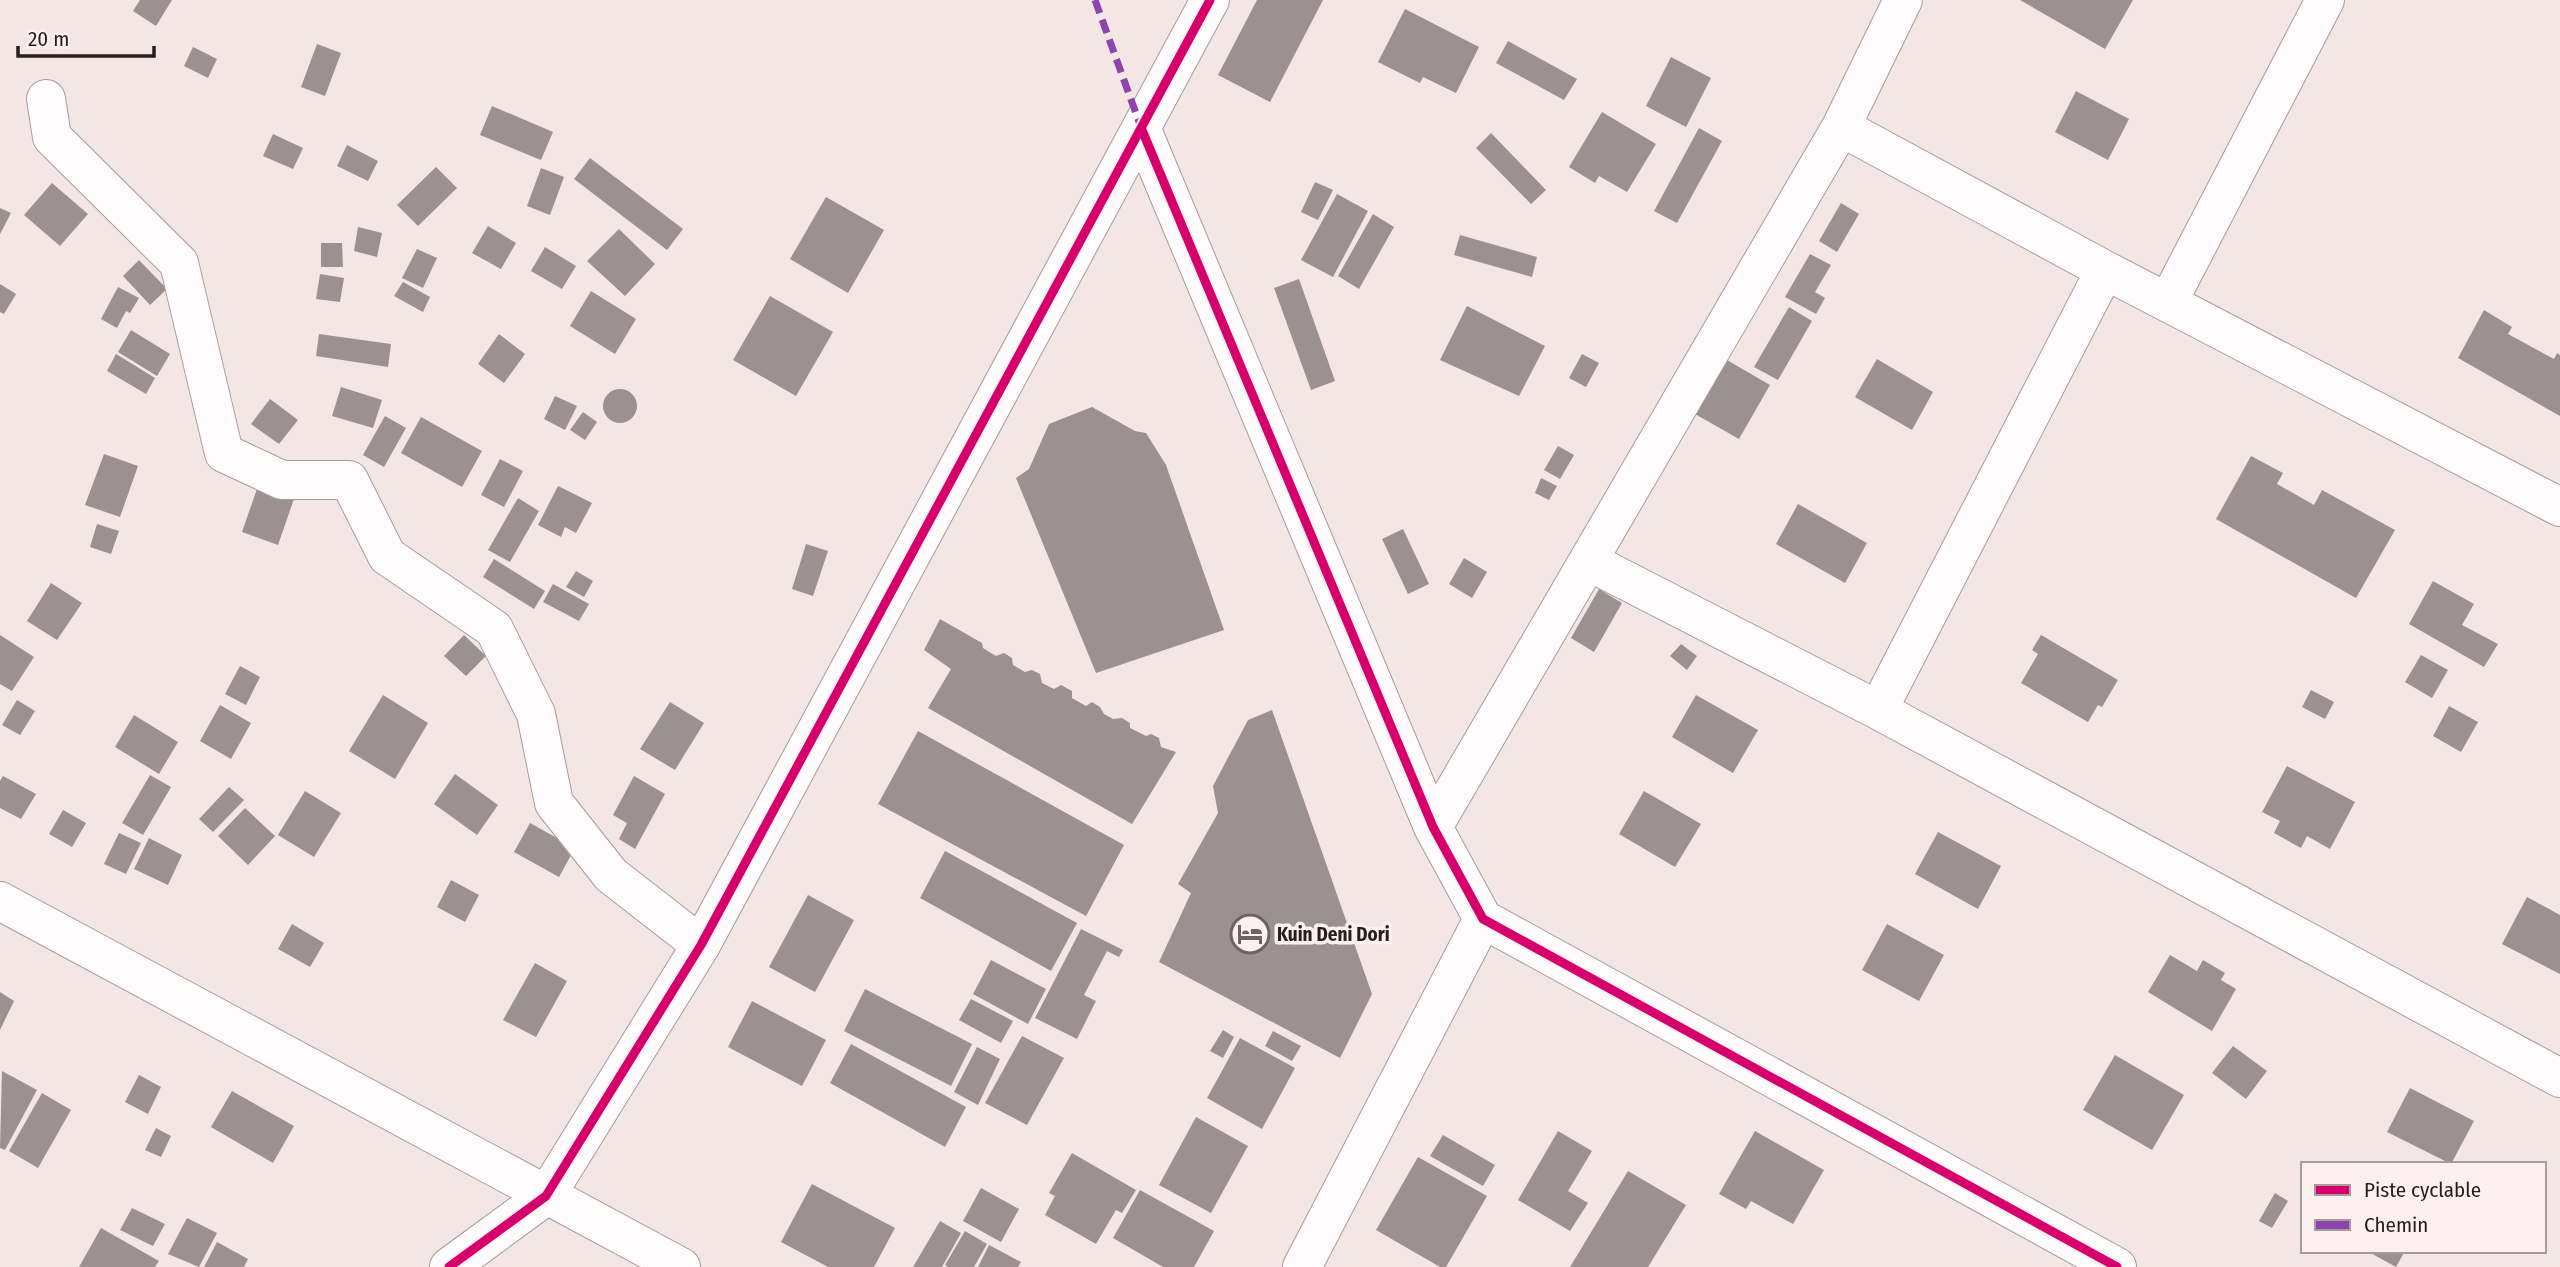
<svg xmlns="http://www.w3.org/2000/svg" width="2560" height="1267" viewBox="0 0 2560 1267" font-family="'Fira Sans Condensed',sans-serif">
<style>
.building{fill:#9b9190}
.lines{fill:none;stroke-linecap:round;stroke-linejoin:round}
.minor-casing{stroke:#a79c9b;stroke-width:40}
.minor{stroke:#fdfbfb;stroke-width:38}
.quiet{stroke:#8e44ad;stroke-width:7;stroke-dasharray:14 7;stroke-linecap:butt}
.cycleway-casing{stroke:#fcf1f0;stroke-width:13}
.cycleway{stroke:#d6006c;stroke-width:9}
.labels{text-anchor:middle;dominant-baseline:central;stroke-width:7;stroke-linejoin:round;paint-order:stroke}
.poi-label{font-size:19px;font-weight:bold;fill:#271d1c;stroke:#fcf1f0;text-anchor:start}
</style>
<rect width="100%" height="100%" fill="#f4e6e4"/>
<path class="building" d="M140 0H172L156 26 133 11Z
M1257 0H1323L1270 102 1218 75Z
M2020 0H2133L2105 49Z
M1405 9 1479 47 1456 93 1423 77 1420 83 1378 62Z
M1508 41 1577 79 1564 100 1496 63Z
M317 44 341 53 325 96 301 87Z
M193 47 217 59 208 78 184 66Z
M1671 57 1711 78 1686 127 1646 106Z
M2076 91 2129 119 2108 160 2055 132Z
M492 106 553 132 541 160 480 135Z
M1602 112 1656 144 1627 192 1599 176 1595 183 1569 167Z
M1699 128 1722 141 1677 223 1654 211Z
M1491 133 1546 190 1531 204 1476 148Z
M273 134 303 148 293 169 263 156Z
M347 145 378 161 368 181 337 166Z
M590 158 683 229 667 250 574 179Z
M436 167 457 188 418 226 397 205Z
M541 168 564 177 550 215 527 206Z
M1315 182 1333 190 1318 220 1301 212Z
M52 183 88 214 60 246 24 215Z
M1337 194 1368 211 1333 277 1301 260Z
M826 197 884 230 848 293 790 259Z
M1841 203 1859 214 1837 252 1819 241Z
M0 208 11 213 0 234Z
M1373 214 1394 227 1359 289 1338 276Z
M488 226 516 243 501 269 472 253Z
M358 227 382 233 377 257 354 251Z
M619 229 655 264 625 296 587 261Z
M1460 235 1537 257 1532 277 1454 255Z
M321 243H342L343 267H321Z
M545 247 576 266 562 289 531 271Z
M417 249 437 258 423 288 402 278Z
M1810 254 1831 265 1815 292 1825 298 1816 314 1785 297Z
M139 260 167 289 150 305 123 276Z
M320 274 344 278 340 302 316 299Z
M1299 279 1335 381 1311 390 1274 288Z
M403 282 430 297 423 312 394 296Z
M0 284 16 294 4 314 0 312Z
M118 287 139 298 130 313 126 311 117 328 101 319Z
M591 291 636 319 615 354 570 326Z
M770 296 833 332 796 396 733 360Z
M1467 306 1545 346 1519 396 1440 360Z
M1789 307 1812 321 1778 380 1754 367Z
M2484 310 2512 327 2508 334 2554 359 2557 353 2560 355V416L2458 358Z
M131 330 170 354 157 376 118 352Z
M319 334 391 344 388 367 316 356Z
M499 334 525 354 504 383 478 364Z
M116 354 155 378 146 394 107 371Z
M1582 354 1599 363 1586 387 1569 378Z
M1877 359 1933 392 1912 430 1855 397Z
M1727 360 1770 385 1739 439 1695 414Z
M341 387 382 400 373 428 332 416Z
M603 406a17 17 0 1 1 34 0a17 17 0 1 1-34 0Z
M555 396 577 406 565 430 544 419Z
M270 399 298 420 279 444 251 424Z
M1092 407 1135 431 1146 433 1166 465 1224 630 1096 673 1016 478 1029 469 1049 424Z
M583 412 597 422 585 440 570 430Z
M385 416 406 428 384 467 363 455Z
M421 417 482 451 462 487 401 453Z
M1558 446 1574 455 1560 479 1544 470Z
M104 454 138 466 120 517 85 505Z
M2251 456 2283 473 2277 484 2314 505 2322 490 2395 530 2356 598 2216 519Z
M500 459 523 471 504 507 481 495Z
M1541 478 1557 486 1549 500 1535 493Z
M259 483 295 496 278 545 242 532Z
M558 486 592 503 576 533 565 527 561 537 538 525Z
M518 498 539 511 510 562 488 550Z
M1798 504 1867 543 1845 583 1776 544Z
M97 524 119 531 111 554 90 547Z
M1403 529 1429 584 1408 594 1382 539Z
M806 544 828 551 813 596 792 589Z
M1464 558 1487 572 1472 598 1449 584Z
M494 559 545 591 534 609 483 577Z
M576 571 593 581 584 597 566 587Z
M2433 581 2474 604 2462 625 2498 644 2484 667 2409 624Z
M51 583 82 603 57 640 27 621Z
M553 584 589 604 579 621 543 602Z
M1599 589 1622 603 1594 652 1571 638Z
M940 619 982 643 983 648 996 656 1004 653 1012 658 1013 665 1025 672 1032 670 1040 674 1042 683 1054 689 1061 685 1072 691V698L1086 706 1092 702 1100 707 1104 714 1113 719 1122 718 1130 723V728L1146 736 1151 734 1159 738 1161 747 1176 752 1132 824 928 708 951 669 924 650Z
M0 635 34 657 12 691 0 684Z
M464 635 486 656 466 676 444 656Z
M2041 635 2118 680 2102 707 2098 705 2088 722 2021 683 2038 654 2032 650Z
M1681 644 1697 656 1687 670 1670 656Z
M2421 655 2448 670 2432 698 2405 682Z
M240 666 260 677 246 705 225 694Z
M2311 690 2334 702 2325 719 2302 707Z
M383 695 428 723 395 779 349 751Z
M1696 695 1758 730 1733 773 1672 737Z
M17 700 35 711 20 735 2 725Z
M670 702 704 723 675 770 640 749Z
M220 705 251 723 231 759 200 741Z
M2449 706 2478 722 2461 752 2433 736Z
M1272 710 1372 994 1340 1058 1159 962 1191 893 1178 884 1218 813 1213 786 1248 720Z
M134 715 178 742 159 774 115 747Z
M918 731 1124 845 1086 916 878 804Z
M2287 766 2355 802 2330 849 2307 836 2301 848 2274 833 2280 821 2262 812Z
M455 774 498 805 477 835 434 804Z
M150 775 171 787 143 835 122 823Z
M3 776 36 794 21 819 0 808V781Z
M634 776 665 794 635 849 619 839 627 823 613 815Z
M229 787 244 800 213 832 199 819Z
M305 791 341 813 314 857 278 835Z
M1644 791 1701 824 1675 867 1619 834Z
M245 808 275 836 248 865 218 836Z
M63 810 86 823 72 847 49 834Z
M530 823 575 848 559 877 514 852Z
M1938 832 2001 866 1978 909 1915 874Z
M119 833 141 843 126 874 104 864Z
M149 838 182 855 168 885 134 869Z
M945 851 1077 923 1051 971 920 898Z
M451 880 479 895 465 922 437 907Z
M808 895 854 920 815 992 769 967Z
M2527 897 2560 915V974L2502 944Z
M292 924 324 943 310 967 278 949Z
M1887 924 1944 955 1919 1001 1862 970Z
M1081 929 1123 950 1119 957 1107 951 1084 995 1096 1001 1077 1039 1035 1018Z
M2170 955 2197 971 2203 960 2225 973 2221 980 2236 989 2212 1031 2148 992Z
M991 960 1046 989 1028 1024 973 994Z
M535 963 567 981 536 1037 503 1020Z
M865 989 972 1044 951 1086 844 1031Z
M0 992 14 1001 0 1030Z
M971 999 1013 1021 1001 1043 959 1020Z
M752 1001 826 1040 802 1086 728 1047Z
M1223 1030 1234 1037 1223 1058 1210 1051Z
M1273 1031 1301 1046 1292 1061 1265 1046Z
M1022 1036 1064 1058 1027 1125 985 1103Z
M1240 1038 1295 1068 1262 1129 1207 1098Z
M851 1044 966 1107 945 1147 830 1083Z
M2233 1046 2267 1071 2246 1099 2212 1073Z
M977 1047 1000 1059 978 1105 954 1092Z
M2115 1055 2184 1095 2152 1150 2083 1110Z
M2 1071 37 1090 5 1150 0 1148Z
M139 1075 161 1087 148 1114 125 1102Z
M2410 1088 2474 1121 2451 1164 2387 1132Z
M232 1091 294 1126 273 1163 211 1127Z
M42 1093 71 1110 38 1168 9 1151Z
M1196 1117 1248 1146 1211 1213 1159 1185Z
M156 1128 171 1136 161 1157 145 1150Z
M1558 1131 1592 1151 1568 1191 1588 1203 1570 1231 1518 1200Z
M1755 1131 1824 1170 1793 1224 1751 1201 1746 1209 1719 1194Z
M1443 1135 1495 1165 1483 1186 1430 1156Z
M1072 1153 1136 1190 1122 1213 1116 1210 1096 1244 1045 1215 1055 1196 1049 1193Z
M1418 1157 1487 1196 1446 1267H1440L1376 1230Z
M1628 1171 1686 1205 1648 1267H1570Z
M812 1184 895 1228 874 1267H828L781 1242Z
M981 1188 1019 1209 1001 1242 963 1221Z
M1140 1190 1214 1231 1194 1267H1163L1113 1238Z
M2275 1193 2288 1201 2272 1228 2259 1221Z
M132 1208 165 1224 153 1246 120 1230Z
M187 1218 217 1233 199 1267 168 1254Z
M940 1221 961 1233 942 1267H913Z
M101 1228 159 1261 155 1267H79Z
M965 1231 987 1244 974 1267H948L945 1265Z
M217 1242 248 1259 244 1267H204Z
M989 1245 1021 1262 1018 1267H978Z
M2367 1251H2405L2396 1267Z"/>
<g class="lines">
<defs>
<path id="minor" d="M46 99 52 137 179 263 224 453 282 480H349L387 556 494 629 536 714 554 803 611 875 701 945
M1841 127 2105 270 2560 507
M1142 130 1433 827 1483 919 2117 1267
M2168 302 2325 0
M1588 561 1878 710 2560 1078
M1878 710 2105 270
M1433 827 1841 127 1903 0
M0 901 681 1267
M449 1267 546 1196 701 945 1210 0
M1302 1267 1483 919"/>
</defs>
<use href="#minor" class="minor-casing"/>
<use href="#minor" class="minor"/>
<path class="quiet" d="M1095 0 1142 130"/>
<defs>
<path id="cycleway" d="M1142 130 1433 827 1483 919 2117 1267
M449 1267 546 1196 701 945 1210 0"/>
</defs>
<use href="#cycleway" class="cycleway-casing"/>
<use href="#cycleway" class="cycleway"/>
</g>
<defs>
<symbol id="hotel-ring" viewBox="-11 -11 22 22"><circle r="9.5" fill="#fcf1f0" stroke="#6f6362" stroke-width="1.5"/><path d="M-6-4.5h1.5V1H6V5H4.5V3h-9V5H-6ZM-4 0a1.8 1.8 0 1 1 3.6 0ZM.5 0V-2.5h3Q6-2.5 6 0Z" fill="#6f6362"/></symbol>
</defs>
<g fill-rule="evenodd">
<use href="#hotel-ring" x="1228" y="912" width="44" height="44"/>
</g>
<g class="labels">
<g class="poi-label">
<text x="1277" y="934">Kuin Deni Dori</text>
</g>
</g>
<rect x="2301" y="1162" width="245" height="91" fill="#fcf1f0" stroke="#a79c9b" stroke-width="2"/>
<rect x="2315" y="1185" width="35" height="10" fill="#d6006c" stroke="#a79c9b" stroke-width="2"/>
<text x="2364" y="1197" font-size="21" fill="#271d1c">Piste cyclable</text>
<rect x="2315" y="1220" width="35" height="10" fill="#8e44ad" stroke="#a79c9b" stroke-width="2"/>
<text x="2364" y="1232" font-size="21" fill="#271d1c">Chemin</text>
<path d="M18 46v10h136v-10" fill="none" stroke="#271d1c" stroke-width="3.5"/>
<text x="28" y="46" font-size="21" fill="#271d1c" stroke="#fcf1f0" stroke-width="5" paint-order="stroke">20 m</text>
</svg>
